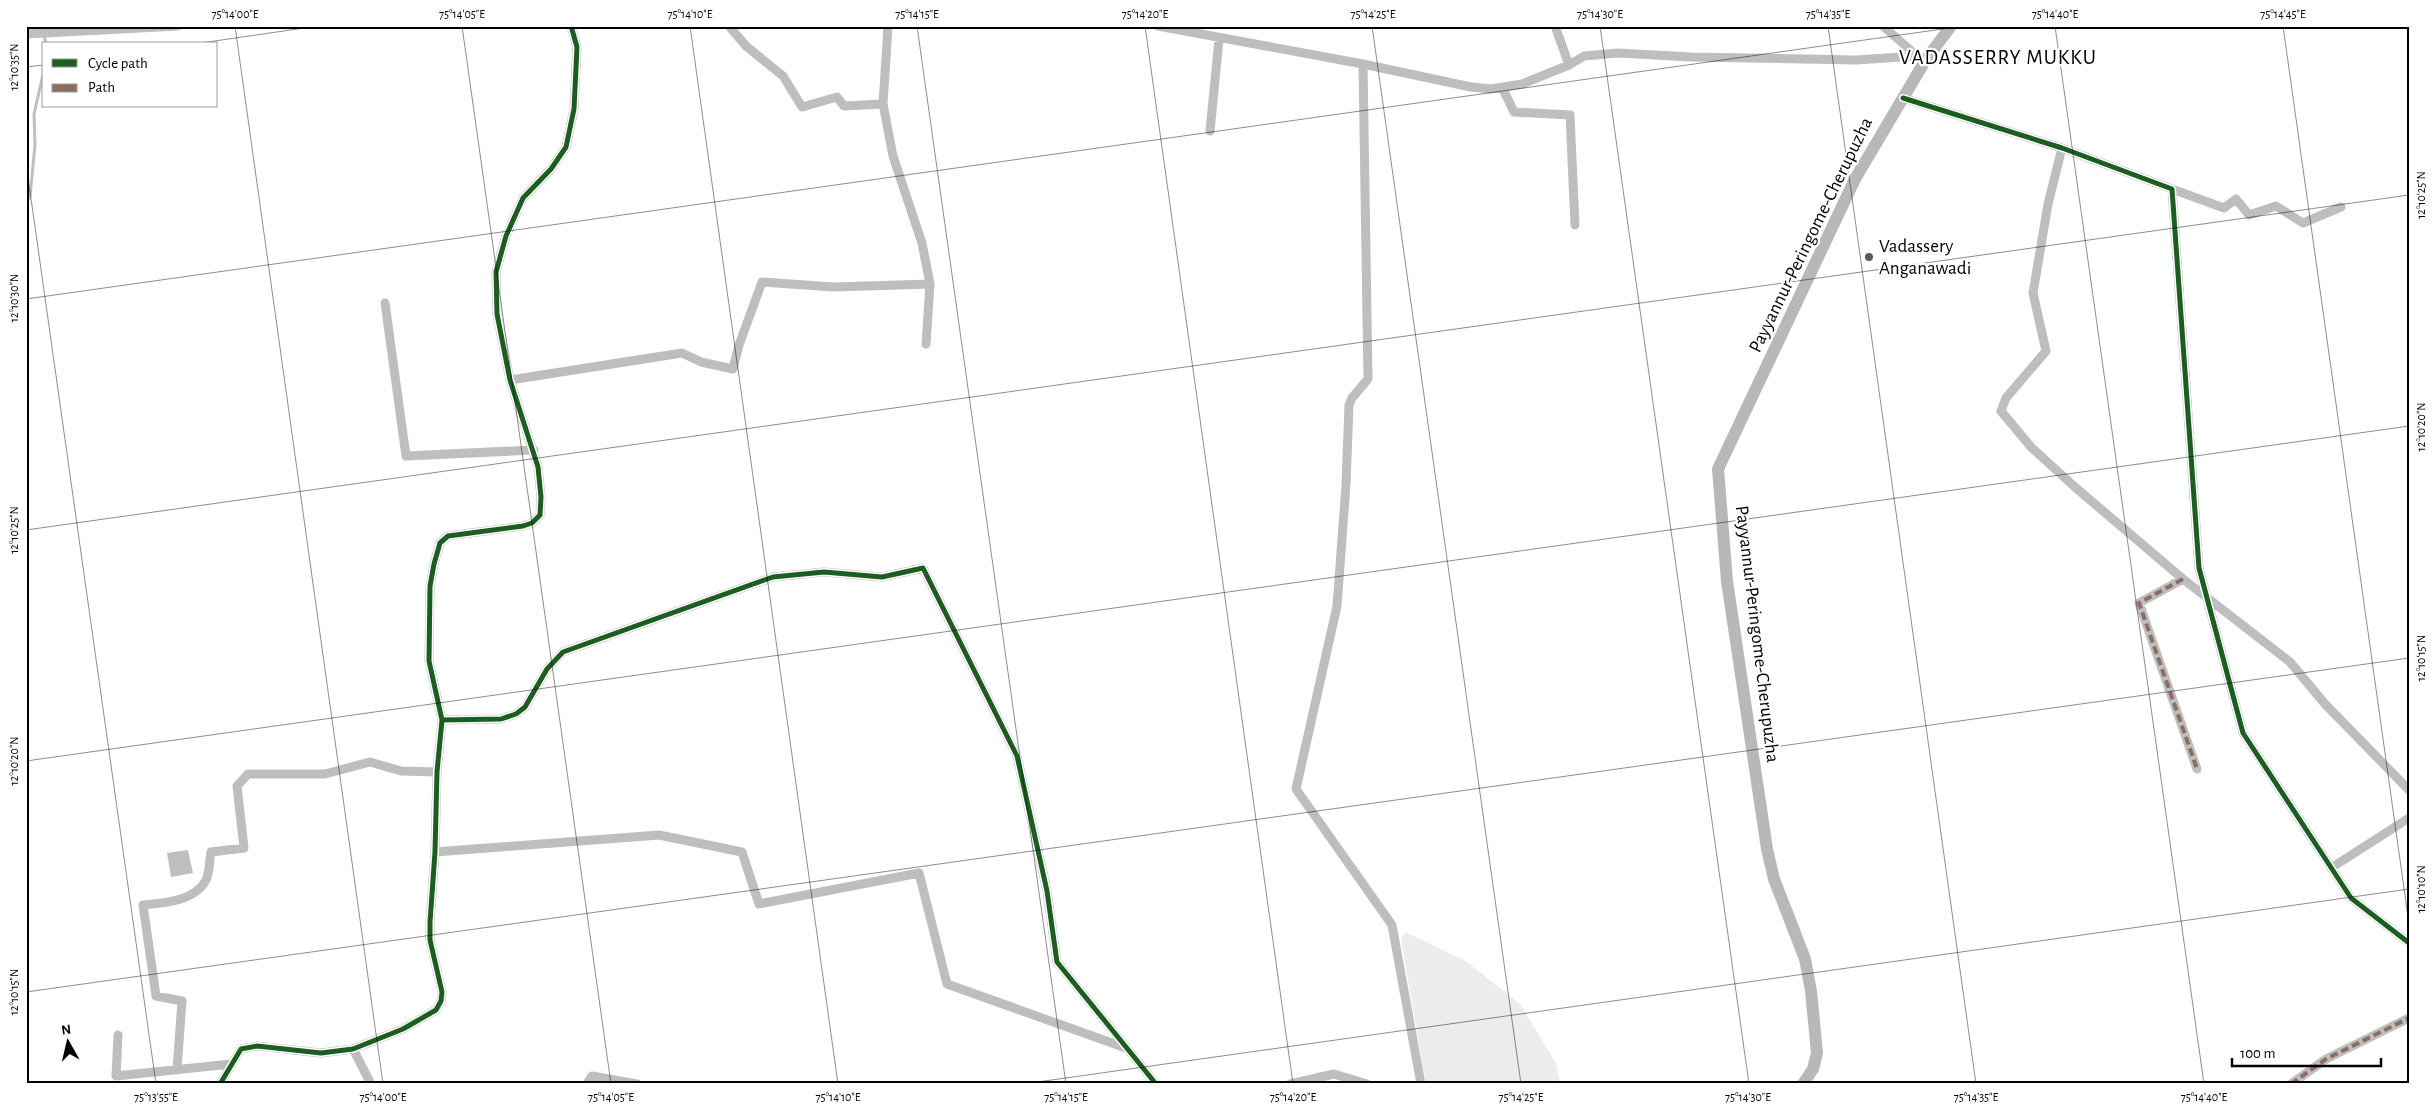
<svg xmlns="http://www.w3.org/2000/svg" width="2435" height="1110" viewBox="0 0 2435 1110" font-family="'Alegreya Sans',sans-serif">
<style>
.green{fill:#ececec}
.water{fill:#bfbfbf}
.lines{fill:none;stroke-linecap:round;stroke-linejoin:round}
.stream{stroke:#bfbfbf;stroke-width:3}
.street{stroke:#bebebe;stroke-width:9}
.secondary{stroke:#b8b8b8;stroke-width:12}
.quiet{stroke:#8d6e63;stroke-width:4;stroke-dasharray:8 4;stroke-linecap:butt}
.cycleway-casing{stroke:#fff;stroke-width:8}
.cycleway{stroke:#1b5e20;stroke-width:5}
.ticks{fill:none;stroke:#000;stroke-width:1;stroke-opacity:0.45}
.poi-dot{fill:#595959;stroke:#fff;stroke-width:2}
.labels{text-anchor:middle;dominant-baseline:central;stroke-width:4.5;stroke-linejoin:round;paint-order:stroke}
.street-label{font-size:19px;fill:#000;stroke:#fff}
.poi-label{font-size:19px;fill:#000;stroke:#fff;text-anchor:start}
.quarter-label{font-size:21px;letter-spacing:1px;fill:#000;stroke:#fff}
.neatline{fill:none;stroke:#000;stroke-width:2}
.ticks-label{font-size:12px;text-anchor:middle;fill:#000}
</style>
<rect width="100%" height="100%" fill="#fff"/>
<path class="green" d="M1405 932 1466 961 1520 1004 1556 1063 1560 1084H1426L1401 940Z"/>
<path class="water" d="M188 850 193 873 171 877 167 853Z"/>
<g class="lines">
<path class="stream" d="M42 26 46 44
M26 204 30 196 35 145 34 114 44 70"/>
<path class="street" d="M729 26 746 46 783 76 802 107 837 97 844 106 883 104 893 156 922 243 930 284 926 344
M1158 26 1363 64 1471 87 1491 89 1522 84 1569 65 1584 56 1618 53 1691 57 1856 60 1916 56
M1555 26 1569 65
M1883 26 1918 57
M26 34 178 26
M1363 64 1368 379 1352 398 1349 405 1346 485 1337 606 1296 789 1392 925 1421 1084
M1502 87 1514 112 1570 115 1575 225
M1903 98 2062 148 2172 189 2199 568 2243 733 2351 898 2409 943
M883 104 888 26
M1210 131 1219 39
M2062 148 2048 204 2033 293 2046 351 2006 398 2001 411 2031 447 2076 488 2183 579 2290 662 2325 704 2409 790
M2172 189 2224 208 2236 199 2249 215 2276 206 2303 223 2341 207
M385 303 406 456 534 450
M510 380 682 353 701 362 733 369 739 345 762 282 834 287 930 284
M2183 579 2139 603 2197 769
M442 720 501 719 516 714 525 707 547 669 563 652 773 577 824 572 882 577 923 568 1017 756 1047 891 1057 962 1156 1084
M435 852 659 835 742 852 759 904 919 873 947 984 1126 1048
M2331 868 2409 818
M118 1035 116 1076 231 1064
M353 1049 371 1084
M177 1070 182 1001 156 996 143 905C165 903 195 901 206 880 210 872 209 861 211 852L244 848 237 786 248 774H325L370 762 401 771 437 772
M220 1084 241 1049 257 1046 321 1053 353 1049 403 1029 436 1010 441 1001 442 992 430 940V922L435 852 437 772 442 720 429 661 430 586 434 564 440 543 448 536 523 526 532 523 540 515 541 497 538 467 510 380 497 314 496 272 506 236 523 198 551 169 566 147 574 109 577 47 571 26
M587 1084 592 1076 637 1084
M1290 1084 1334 1074 1367 1084
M2291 1084 2326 1059 2409 1018"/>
<path class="secondary" d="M1803 1084 1813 1069 1817 1053 1811 991 1805 959 1774 879 1767 849 1727 581 1718 469 1855 179 1925 61 1951 26"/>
<path class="quiet" d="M2183 579 2139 603 2197 769
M2291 1084 2326 1059 2409 1018"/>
<defs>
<path id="cycleway" d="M1903 98 2062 148 2172 189 2199 568 2243 733 2351 898 2409 943
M442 720 501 719 516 714 525 707 547 669 563 652 773 577 824 572 882 577 923 568 1017 756 1047 891 1057 962 1156 1084
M220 1084 241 1049 257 1046 321 1053 353 1049 403 1029 436 1010 441 1001 442 992 430 940V922L435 852 437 772 442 720 429 661 430 586 434 564 440 543 448 536 523 526 532 523 540 515 541 497 538 467 510 380 497 314 496 272 506 236 523 198 551 169 566 147 574 109 577 47 571 26"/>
</defs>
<use href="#cycleway" class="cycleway-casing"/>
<use href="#cycleway" class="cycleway"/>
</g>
<path class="ticks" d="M235 26 383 1084M462 26 611 1084M690 26 838 1084M917 26 1066 1084M1145 26 1293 1084M1372 26 1521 1084M1600 26 1749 1084M1828 26 1976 1084M2055 26 2204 1084M2283 26 2409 924M194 44 318 26M26 67 44 65M26 163 156 1084M26 299 1964 26M26 530 2409 195M26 761 2409 426M26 992 2409 658M1023 1084 2409 889"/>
<circle class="poi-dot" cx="1869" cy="257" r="5"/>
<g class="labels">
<g class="street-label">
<text transform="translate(1811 235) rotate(-64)">Payyannur-Peringome-Cherupuzha</text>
<text transform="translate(1757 634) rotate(83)">Payyannur-Peringome-Cherupuzha</text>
</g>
<g class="poi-label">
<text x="1879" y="246">Vadassery<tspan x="1879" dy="22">Anganawadi</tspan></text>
</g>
<g class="quarter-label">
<text x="1998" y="57">VADASSERRY MUKKU</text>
</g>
</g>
<rect width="2435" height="1110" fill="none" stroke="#ffffff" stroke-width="55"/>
<rect x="42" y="42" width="175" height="65" fill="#ffffff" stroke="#999999"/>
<rect x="52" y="59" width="25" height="8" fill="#1b5e20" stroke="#999999"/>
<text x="88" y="68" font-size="15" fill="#000000">Cycle path</text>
<rect x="52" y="84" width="25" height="8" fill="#8d6e63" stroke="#999999"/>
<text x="88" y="92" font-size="15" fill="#000000">Path</text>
<g transform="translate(68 1042) rotate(352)" stroke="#ffffff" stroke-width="4" paint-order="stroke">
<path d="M0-4L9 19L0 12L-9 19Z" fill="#000000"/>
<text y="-8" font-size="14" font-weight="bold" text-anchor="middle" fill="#000000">N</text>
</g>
<path d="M2232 1058v8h149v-8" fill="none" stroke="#000000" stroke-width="2.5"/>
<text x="2240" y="1058" font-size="15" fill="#000000" stroke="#ffffff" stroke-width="4" paint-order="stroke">100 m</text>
<rect x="28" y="28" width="2380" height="1054" class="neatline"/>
<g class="ticks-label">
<text x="235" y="18">75°14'00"E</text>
<text x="462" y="18">75°14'05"E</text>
<text x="690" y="18">75°14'10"E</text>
<text x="917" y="18">75°14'15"E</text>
<text x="1145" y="18">75°14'20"E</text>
<text x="1373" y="18">75°14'25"E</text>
<text x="1600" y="18">75°14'30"E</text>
<text x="1828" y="18">75°14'35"E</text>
<text x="2055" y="18">75°14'40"E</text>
<text x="2283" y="18">75°14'45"E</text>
<text transform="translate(14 67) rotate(-90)" y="4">12°10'35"N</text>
<text transform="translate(2421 195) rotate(-90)" y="4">12°10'25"N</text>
<text transform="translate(14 298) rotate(-90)" y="4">12°10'30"N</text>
<text transform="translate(2421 427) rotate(-90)" y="4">12°10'20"N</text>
<text transform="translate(14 530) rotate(-90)" y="4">12°10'25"N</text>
<text transform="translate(2421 658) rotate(-90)" y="4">12°10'15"N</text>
<text transform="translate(14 761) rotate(-90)" y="4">12°10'20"N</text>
<text transform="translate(2421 889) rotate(-90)" y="4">12°10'10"N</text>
<text transform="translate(14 992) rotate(-90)" y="4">12°10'15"N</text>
<text x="156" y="1101">75°13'55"E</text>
<text x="383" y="1101">75°14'00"E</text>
<text x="611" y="1101">75°14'05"E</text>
<text x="838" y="1101">75°14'10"E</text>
<text x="1066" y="1101">75°14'15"E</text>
<text x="1293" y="1101">75°14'20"E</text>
<text x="1521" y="1101">75°14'25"E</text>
<text x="1748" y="1101">75°14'30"E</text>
<text x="1976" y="1101">75°14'35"E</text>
<text x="2204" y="1101">75°14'40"E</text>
</g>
</svg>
